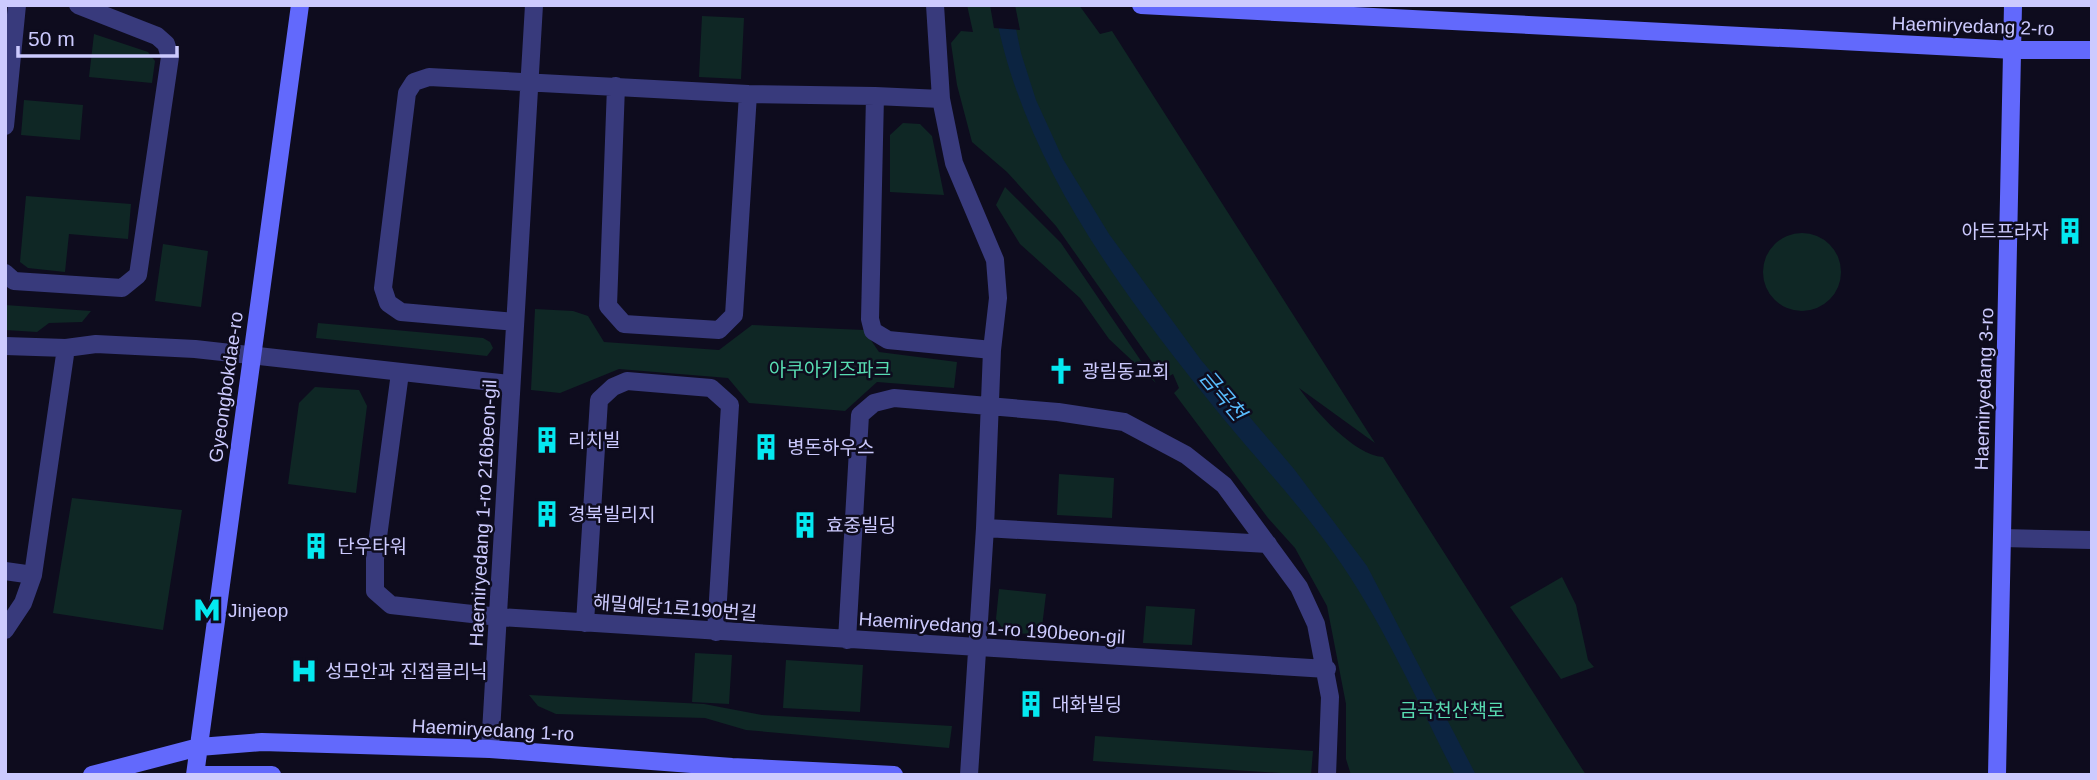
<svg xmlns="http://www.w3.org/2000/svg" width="2097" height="780" viewBox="0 0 2097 780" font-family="Helvetica,'Noto Sans KR',sans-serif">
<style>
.green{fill:#0f2725}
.water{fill:#0c2441}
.pier{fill:#0e0c1e}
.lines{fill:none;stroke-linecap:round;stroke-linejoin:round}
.street{stroke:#383a7c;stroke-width:18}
.secondary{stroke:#6269fc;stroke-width:18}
.labels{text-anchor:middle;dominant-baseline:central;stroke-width:5;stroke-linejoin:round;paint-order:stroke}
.street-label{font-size:19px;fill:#cccafe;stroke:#0e0c1e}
.poi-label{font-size:19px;fill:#cccafe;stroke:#0e0c1e;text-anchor:start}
.park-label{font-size:19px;fill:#58dcb2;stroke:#0e0c1e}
.water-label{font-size:21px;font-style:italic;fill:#59bcfc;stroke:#0e0c1e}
</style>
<rect width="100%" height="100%" fill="#0e0c1e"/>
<path class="green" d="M967 5H1079L1100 34 1112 31 1375 443 1299 388C1316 412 1354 455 1383 457L1586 775H1351L1346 759V704L1327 606 1295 548 1268 518 1174 393 1179 388 1173 374 1164 379 1056 226 1007 172 972 142 957 85 951 43 961 31 973 32Z
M702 16 744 18 741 79 699 77Z
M94 34 148 52 155 61 152 83 89 77Z
M24 100 83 105 80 140 21 135Z
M903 123 920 124 932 136 944 195 890 192V135Z
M1005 187 1061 243 1156 383 1109 339 1080 298 1020 244 996 205Z
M26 196 131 204 128 239 69 234 65 272 28 268 20 262Z
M1763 272a39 39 0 1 1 78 0a39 39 0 1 1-78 0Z
M163 244 208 251 201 307 155 301Z
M5 305 91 311 82 322 49 323 37 332 5 330Z
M535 309 573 311 588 316 604 342 719 350 752 325 864 330 879 352 957 362 954 388 877 382 845 411 749 403 728 378 619 369 560 393 531 390Z
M318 323 483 338 490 342 493 348 487 356 316 338Z
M315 387 359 390 367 406 356 493 288 484 299 403Z
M1059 474 1114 478 1112 518 1057 515Z
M72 498 182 510 163 630 53 613Z
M1562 577 1576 605 1588 660 1594 667 1561 679 1510 607Z
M999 589 1046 594 1041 635 1005 632 996 619Z
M1146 606 1195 609 1192 645 1143 643Z
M695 653 732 655 729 704 692 702Z
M786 660 863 665 860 712 783 708Z
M529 695 704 704 762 715 952 726 949 748 746 730 705 718 556 714 538 706Z
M1095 736 1313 751 1311 775 1093 761Z"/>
<path class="water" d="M994 5H1011L1021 53 1036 100 1063 159 1109 234 1201 360 1294 469 1367 566 1476 775H1455C1417 701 1382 620 1333 552 1299 504 1259 462 1222 417 1124 296 1021 162 994 5Z"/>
<path class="pier" d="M990 5H1015L1020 30 994 28Z"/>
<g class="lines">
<path class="street" d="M935 5 941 99 954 163 995 260 998 298 992 350 985 528 969 775
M616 86 608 306 624 324 719 330 734 315 748 94
M941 99 875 96 870 319 873 331 888 340 992 350
M5 126 17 5
M5 273 14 281 122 288 138 275 170 57 166 44 157 36 78 5
M515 322 401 312 388 303 383 288 407 93 414 82 429 77 748 94 875 96
M5 346 66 348 96 344 195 349 510 384
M400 373 375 559V591L391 605 499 617 1327 669
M985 528 1268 544
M2002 538 2092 540
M5 571 33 575
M585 623 599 400 613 387 627 381 711 388 730 405 716 632
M5 630 23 603 33 575 66 348
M847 640 860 415 874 403 894 398 1058 412 1124 422 1186 455 1224 485 1299 587 1316 624 1330 697 1327 775
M490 749 534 5"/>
<path class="secondary" d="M1141 5 2014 50H2092
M92 775 199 747 262 742 490 749 732 767 894 775
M195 775 300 5
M201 775H272
M1997 775 2013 5"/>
</g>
<defs>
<symbol id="building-bare" viewBox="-9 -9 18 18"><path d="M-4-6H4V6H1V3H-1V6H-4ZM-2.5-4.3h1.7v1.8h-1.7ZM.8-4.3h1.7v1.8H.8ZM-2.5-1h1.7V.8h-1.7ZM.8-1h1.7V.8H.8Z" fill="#04e8f0" stroke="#0e0c1e" stroke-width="2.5" paint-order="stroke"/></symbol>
<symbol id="church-bare" viewBox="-9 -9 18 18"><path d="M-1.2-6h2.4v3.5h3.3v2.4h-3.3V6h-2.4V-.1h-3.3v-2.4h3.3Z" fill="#04e8f0" stroke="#0e0c1e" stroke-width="2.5" paint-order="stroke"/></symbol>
<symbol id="metro-bare" viewBox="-9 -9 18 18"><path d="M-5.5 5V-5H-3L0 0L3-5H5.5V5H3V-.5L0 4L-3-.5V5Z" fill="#04e8f0" stroke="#0e0c1e" stroke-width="2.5" paint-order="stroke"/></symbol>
<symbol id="hospital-bare" viewBox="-9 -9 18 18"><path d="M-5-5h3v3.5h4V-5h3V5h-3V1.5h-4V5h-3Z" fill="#04e8f0" stroke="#0e0c1e" stroke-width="2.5" paint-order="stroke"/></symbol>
</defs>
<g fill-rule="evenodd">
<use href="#building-bare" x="2051" y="212" width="38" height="38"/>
<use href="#church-bare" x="1042" y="352" width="38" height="38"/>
<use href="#building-bare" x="528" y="421" width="38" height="38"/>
<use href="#building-bare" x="747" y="428" width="38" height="38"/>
<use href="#building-bare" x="528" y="495" width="38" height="38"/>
<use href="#building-bare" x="786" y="506" width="38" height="38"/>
<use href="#building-bare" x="297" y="527" width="38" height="38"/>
<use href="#metro-bare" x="188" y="591" width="38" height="38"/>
<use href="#hospital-bare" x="285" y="652" width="38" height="38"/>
<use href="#building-bare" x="1012" y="685" width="38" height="38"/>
</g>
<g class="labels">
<g class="street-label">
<text transform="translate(1973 26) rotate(2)">Haemiryedang 2-ro</text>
<text transform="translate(226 387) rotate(-82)">Gyeongbokdae-ro</text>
<text transform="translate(1984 389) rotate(-88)">Haemiryedang 3-ro</text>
<text transform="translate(483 513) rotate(-87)">Haemiryedang 1-ro 216beon-gil</text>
<text transform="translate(675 608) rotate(4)">해밀예당1로190번길</text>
<text transform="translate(992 628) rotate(4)">Haemiryedang 1-ro 190beon-gil</text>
<text transform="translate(493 730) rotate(3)">Haemiryedang 1-ro</text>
</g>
<g class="poi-label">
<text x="2049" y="231" text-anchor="end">아트프라자</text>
<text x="1082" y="371">광림동교회</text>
<text x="568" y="440">리치빌</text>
<text x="787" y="447">병돈하우스</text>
<text x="568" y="514">경북빌리지</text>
<text x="826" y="525">효중빌딩</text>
<text x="337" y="546">단우타워</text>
<text x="228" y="610">Jinjeop</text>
<text x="325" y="671">성모안과 진접클리닉</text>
<text x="1052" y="704">대화빌딩</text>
</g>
<g class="park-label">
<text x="830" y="369">아쿠아키즈파크</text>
<text x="1452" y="710">금곡천산책로</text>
</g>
<g class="water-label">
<text transform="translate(1223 395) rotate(50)">금곡천</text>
</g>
</g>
<rect width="2097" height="780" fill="none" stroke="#cccafe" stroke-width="14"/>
<path d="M18 46v10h159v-10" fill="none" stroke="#cccafe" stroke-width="3.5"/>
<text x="28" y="46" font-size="21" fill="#cccafe" stroke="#0e0c1e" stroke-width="5" paint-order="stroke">50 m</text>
</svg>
